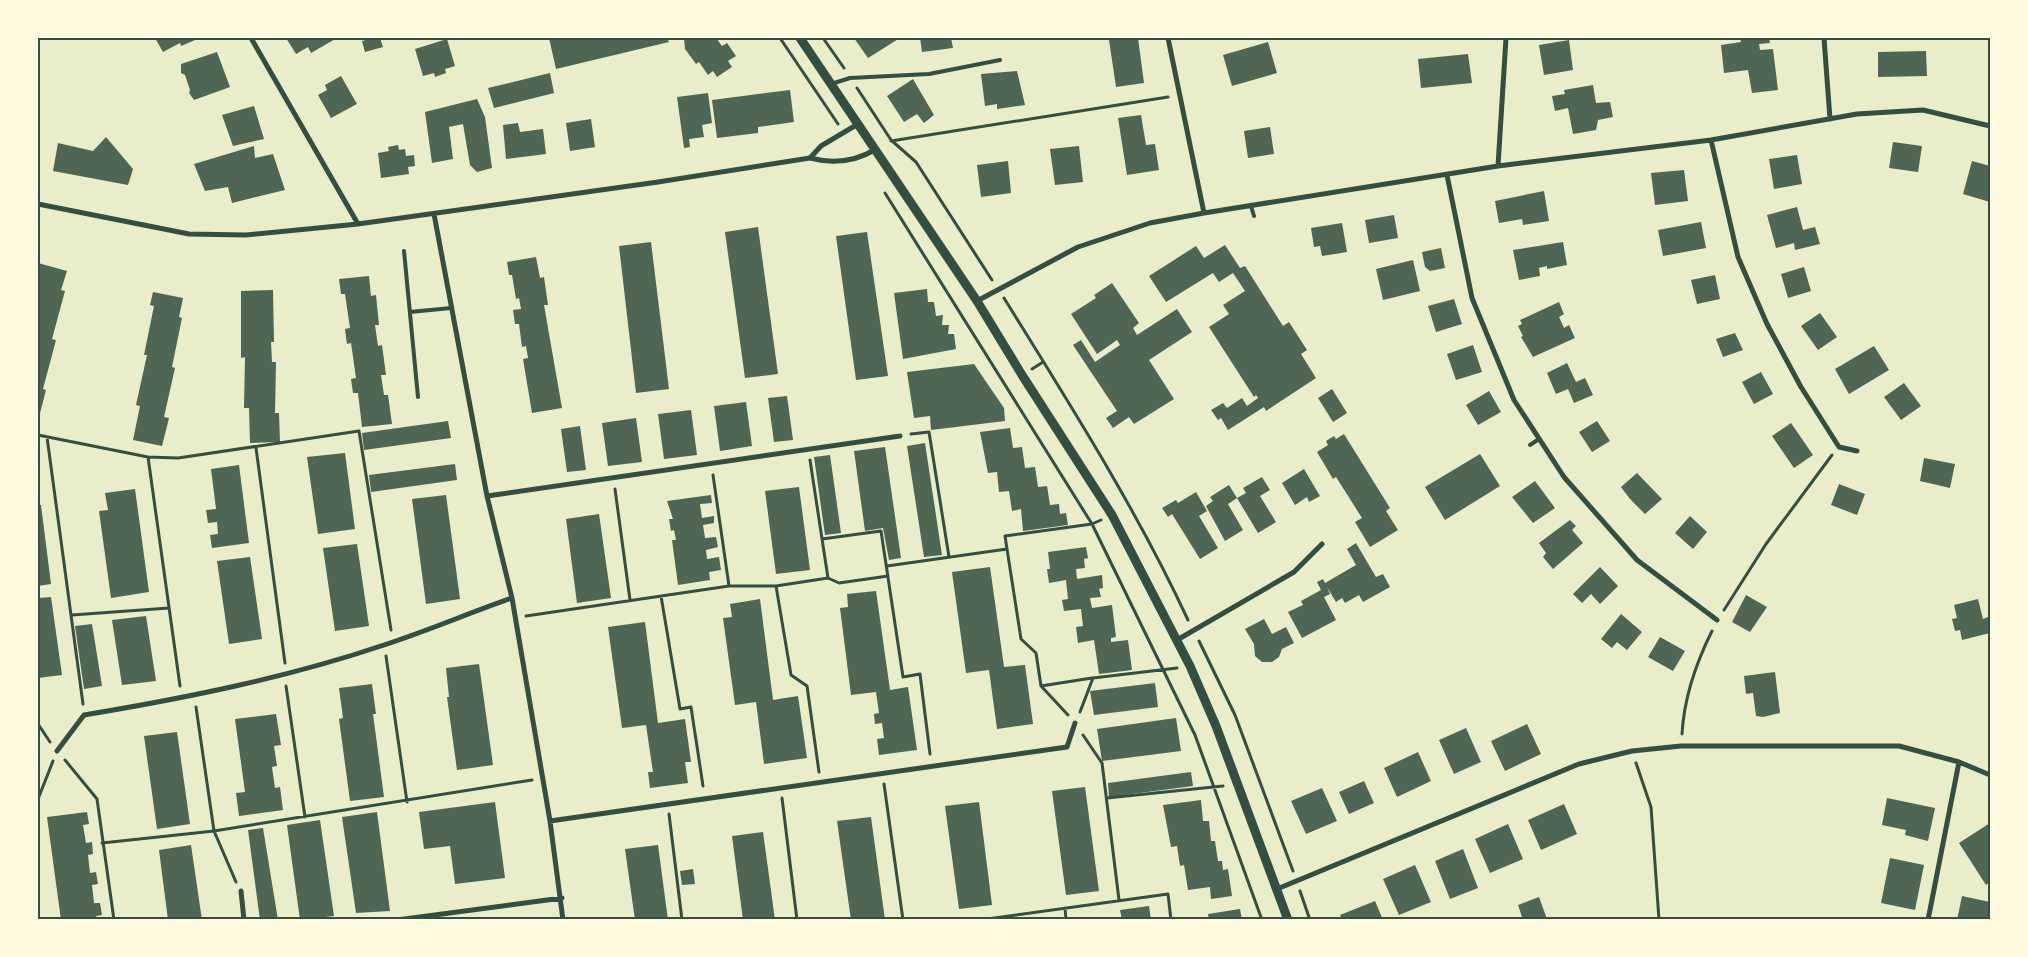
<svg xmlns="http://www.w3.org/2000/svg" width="2028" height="957" viewBox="0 0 2028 957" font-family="Helvetica,sans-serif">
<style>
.building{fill:#4f6655}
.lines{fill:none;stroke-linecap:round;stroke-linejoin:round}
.path{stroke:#344e41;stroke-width:3}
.service{stroke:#344e41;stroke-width:4}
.minor{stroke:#344e41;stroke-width:5}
.tertiary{stroke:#344e41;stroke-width:9}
.neatline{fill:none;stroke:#344e41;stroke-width:2}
</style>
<rect width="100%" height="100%" fill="#e9edc9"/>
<path class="building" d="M155 38H200L181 46 180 43 163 52Z
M286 38H337L311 53 308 47 296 54Z
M374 38H380L383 47 365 52 362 41Z
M549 38H667L669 42 556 69Z
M684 38H716L722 46 727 43 736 56 728 61 732 67 717 77 713 71 708 75 699 62 696 64 685 49Z
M854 38H900L868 58Z
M920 38H951L953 48 922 52Z
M1128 38H1138L1144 83 1116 87 1109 40Z
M1740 38H1769L1770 43 1759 44 1760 50 1773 49 1778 90 1752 93 1748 70 1724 73 1721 45 1741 42Z
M447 39 455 66 445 69 446 73 435 77 434 73 423 76 415 49Z
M1569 40 1573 70 1544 75 1539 45Z
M1268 42 1277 73 1232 86 1223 55Z
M1926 51 1927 76 1878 77V52Z
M217 52 230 87 194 100 189 93 190 90 185 75 181 73V64Z
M1468 54 1472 83 1421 88 1418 59Z
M1017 71 1025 105 997 109V104L985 106 981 74Z
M550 73 554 93 494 108 488 88Z
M341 76 357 104 331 118 318 95 327 90 325 85Z
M913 79 934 115 924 123 917 114 904 122 887 96Z
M1593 85 1596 103 1610 102 1613 117 1598 120 1596 130 1573 134 1568 108 1555 111 1552 96 1565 94 1564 90Z
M790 90 794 122 758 127V133L717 138 712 100Z
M708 93 712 123 702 125 704 137 689 139 690 147 684 148 677 97Z
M477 99 485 117 492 168 477 172 470 165 463 124 449 127 453 159 432 163 425 112Z
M254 106 264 139 233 146 222 115Z
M1141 115 1146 145 1155 144 1159 170 1127 175 1118 118Z
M591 119 595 147 570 151 566 123Z
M518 123 520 132 543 129 546 154 506 159 503 125Z
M1270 127 1274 154 1248 158 1244 131Z
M106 137 133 169 128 185 53 171 58 143 93 151Z
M1893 142 1922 146 1918 172 1889 168Z
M398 145 399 150 405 149 406 156 414 155 415 166 408 167 409 174 381 178 378 153 389 151 388 147Z
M254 146 255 158 273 154 285 190 232 203 228 187 205 191 194 164Z
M1079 146 1083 182 1055 185 1050 149Z
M1797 155 1802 184 1774 189 1769 159Z
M1008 161 1011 193 981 197 977 165Z
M1972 161 1990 166V202L1963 194Z
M1684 170 1688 201 1655 205 1651 173Z
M1544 191 1549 221 1523 225 1522 219 1499 223 1495 201Z
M1797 207 1803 230 1815 227 1820 244 1795 250 1794 243 1776 248 1767 215Z
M1394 215 1398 238 1369 243 1365 220Z
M1701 222 1706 248 1663 256 1658 230Z
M1342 223 1347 252 1322 256 1320 246 1314 247 1311 228Z
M758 227 778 374 745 378 725 232Z
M867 232 888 376 856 380 836 236Z
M651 242 669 389 636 393 619 246Z
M1563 242 1567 265 1547 269V266L1539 268 1540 276 1519 280 1513 250Z
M1225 245 1240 268 1245 266 1283 326 1289 322 1307 350 1301 354 1316 378 1266 411 1264 407 1228 430 1221 418 1218 420 1211 410 1223 403 1227 408 1242 398 1247 406 1258 398 1256 395 1254 397 1209 327 1229 314 1223 305 1245 291 1233 273 1219 282 1213 273 1166 302 1149 276 1196 246 1204 258Z
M1441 248 1445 268 1430 271 1425 267 1422 252Z
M536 257 540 278 544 277 548 305H544L562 408 532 413 523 359 528 358 526 346 522 347 519 324H515L513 310 521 309 519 298 516 299 512 275H509L507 262Z
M1413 260 1420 291 1383 300 1376 269Z
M38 263 67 271 61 290 65 291 52 339 56 340 43 389 46 390 38 421Z
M1804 267 1811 291 1788 298 1781 274Z
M1715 275 1720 299 1697 304 1691 280Z
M369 276 371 296 376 295 379 325H375L378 346 382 345 386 375H381L384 395H388L392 424 362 427 358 393H353L351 379 356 378 351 343 347 344 345 329 350 328 345 294H341L339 279Z
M1112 283 1139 323 1133 328 1137 335 1177 309 1192 332 1149 360 1174 399 1134 424 1129 417 1113 428 1106 418 1117 411 1073 345 1081 340 1095 362 1120 345 1117 340 1097 354 1071 314 1096 298 1094 295Z
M927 289 928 302H934L936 316 943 315 942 325H949L948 334H954L956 349 903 359 894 293Z
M273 290 274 342H271L272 362H276L275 413H279L280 442 250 443 249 408H244L245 357 241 358V291Z
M153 292 183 298 179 317 182 318 172 367 175 368 164 417 169 418 162 446 133 440 140 406 136 405 147 355H144L154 306 150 305Z
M1454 299 1462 324 1436 332 1428 306Z
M1559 302 1564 314 1559 317 1564 328 1569 325 1575 338 1533 357 1521 337 1523 336 1518 326 1522 324 1520 320Z
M1820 313 1837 337 1818 350 1801 326Z
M1735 333 1743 350 1723 357 1716 339Z
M1473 345 1482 372 1456 380 1447 354Z
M1874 346 1889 370 1849 394 1835 369Z
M1567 363 1576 382 1585 378 1593 395 1574 403 1568 389 1556 394 1547 373Z
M974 364 1004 408 1005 421 931 430 930 416 914 418 907 372Z
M1761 372 1773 394 1754 404 1742 382Z
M1904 383 1921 406 1901 420 1884 397Z
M1332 389 1347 413 1333 422 1318 398Z
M1489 391 1501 412 1478 425 1466 405Z
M787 396 793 440 774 442 768 398Z
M746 402 752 446 720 451 714 406Z
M691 410 697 455 664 459 658 414Z
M636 418 642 462 608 466 602 423Z
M448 421 451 438 364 450 362 433Z
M1597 421 1610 441 1592 452 1579 432Z
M1791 423 1813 455 1794 468 1772 436Z
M580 426 586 470 567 472 561 429Z
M1010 428 1013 448 1022 447 1025 468 1035 467 1038 487 1047 486 1050 505 1059 504 1060 514 1066 513 1068 525 1023 531 1021 509 1012 511 1009 491 999 492 997 472 988 473 980 432Z
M1344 434 1390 508 1386 511 1398 530 1370 547 1355 522 1362 518 1336 477 1333 479 1317 452 1328 445 1326 441 1334 436 1336 439Z
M925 443 942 555 924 557 907 446Z
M885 447 901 558 889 560 883 528 865 531 854 451Z
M345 453 355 529 318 534 307 457Z
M1480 454 1500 486 1445 520 1425 487Z
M830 455 841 533 825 535 814 457Z
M1924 458 1955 464 1950 488 1920 481Z
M455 464 457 480 371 492 369 475Z
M239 465 249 543 212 548 210 535 218 534 217 522 208 523 206 510 216 509 211 469Z
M1304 469 1320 496 1309 502 1307 497 1295 505 1282 483Z
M1637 473 1662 499 1645 514 1630 499 1621 487Z
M1262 477 1270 490 1260 496 1276 522 1258 533 1237 498 1246 493 1243 488Z
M1535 481 1555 508 1533 523 1512 497Z
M1839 484 1865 494 1857 515 1831 505Z
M1229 485 1237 498 1228 504 1243 530 1225 541 1206 506 1213 501 1210 497Z
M799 487 810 570 776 574 765 491Z
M135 489 149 592 111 598 99 511 108 510 105 493Z
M1196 492 1207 511 1199 516 1218 548 1200 559 1172 514 1168 517 1162 508 1176 500 1178 503Z
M446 495 460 599 426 604 412 499Z
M711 495 712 503 700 504 702 518 714 516V523L703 525 705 538 716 537 718 547 706 550 707 559 719 557 721 570 709 572 710 580 678 585 672 540H676L674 530 671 531 669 519H673L667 501Z
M38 505H41L51 584 38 586Z
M599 514 611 598 577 603 566 519Z
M1690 516 1707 532 1693 549 1675 533Z
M1570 520 1576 526 1572 530 1583 543 1553 569 1543 557 1546 553 1539 543Z
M1356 543 1376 577 1383 574 1390 587 1363 602 1359 595 1345 603 1342 598 1336 602 1327 587 1330 594 1324 597 1336 620 1302 638 1288 612 1303 605 1301 601 1321 590 1317 582 1323 579 1325 583 1356 565 1347 549Z
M357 544 369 626 335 631 323 548Z
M1086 547 1088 558 1084 559 1085 568 1076 569 1077 579 1102 575 1103 588 1099 589 1101 597 1090 598 1092 608 1112 605 1116 637 1111 638V642L1128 640 1132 670 1099 674 1094 640 1078 643 1076 627 1083 626 1081 609 1064 611 1062 600 1068 599 1066 580 1049 583 1047 569H1050L1048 552Z
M250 557 262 639 229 644 217 561Z
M990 567 1004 667 1025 665 1033 724 997 729 989 670 966 673 952 572Z
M1600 567 1618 586 1600 604 1591 594 1582 603 1573 594Z
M876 591 890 690 908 687 917 750 879 755 877 739 884 738 882 723 875 724 874 714 879 713 876 692 851 695 840 608 848 607 847 594Z
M1746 595 1767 607 1750 632 1732 622Z
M51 597 62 675 38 678V598Z
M760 599 773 700 798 696 807 758 764 764 756 702 735 705 723 618 732 617 730 604Z
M1978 599 1983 619 1988 617 1990 633 1962 640 1960 630 1955 631 1952 619 1957 618 1954 605Z
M1621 614 1642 632 1627 650 1617 642 1612 648 1601 639Z
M146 616 156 681 122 685 112 620Z
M1264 619 1272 634 1286 627 1294 643 1282 649 1279 657 1272 662H1262L1255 656 1254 644 1245 629Z
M645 622 658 723 685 719 691 762H685L688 783 650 788 648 772H653L646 725 622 728 608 627Z
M92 624 102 686 84 689 75 626Z
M1660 637 1685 651 1673 671 1648 657Z
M479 664 493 765 457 770 447 697H449L446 668Z
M1775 672 1780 713 1763 717 1756 716 1753 693 1746 694 1744 676Z
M1155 683 1158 707 1094 715 1090 691Z
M372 684 376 714H373L384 797 350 801 339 719 343 718 339 688Z
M276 714 281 745 274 746 277 766 272 767 275 788 280 787 283 810 239 816 236 793 245 792 235 719Z
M1176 718 1181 751 1102 761 1097 729Z
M1527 724 1541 754 1505 771 1491 741Z
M1466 728 1481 762 1454 774 1439 740Z
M177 732 190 824 157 829 144 736Z
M1418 752 1431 781 1397 797 1384 768Z
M1191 772 1193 786 1109 797 1108 783Z
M1364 781 1374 803 1349 814 1339 792Z
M1085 787 1099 891 1066 895 1052 791Z
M1322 788 1337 821 1306 834 1291 801Z
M1887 798 1935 808 1928 841 1905 835 1906 830 1882 825Z
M1201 800 1203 821H1209L1211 841H1215L1218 861H1222L1223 870 1228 869 1232 896 1211 899 1210 887 1188 890 1184 865 1180 866 1177 846 1171 847 1163 805Z
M495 802 505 878 455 884 450 846 424 849 419 812Z
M979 802 992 905 959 909 945 806Z
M1564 804 1577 834 1541 850 1528 820Z
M87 812 89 824 83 825 86 843 92 842 93 854 88 855 90 873 96 872 98 884 92 885 94 903H100L102 915 96 916 97 920H61L47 817Z
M377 812 390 911 356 913 342 817Z
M871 817 885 920H851L837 821Z
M320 820 334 916 300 920 287 825Z
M1990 823V882L1986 885 1959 843Z
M1508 824 1523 859 1490 873 1475 839Z
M263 828 278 920H260L248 830Z
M763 832 775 920H743L732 836Z
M191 845 202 920H168L159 850Z
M658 845 668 920H635L625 849Z
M1463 849 1478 888 1450 899 1435 861Z
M1890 858 1924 865 1915 910 1881 903Z
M1415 865 1431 902 1399 915 1383 879Z
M693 869 695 884 682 885 680 871Z
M1962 896 1990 902V920H1957Z
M1539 897 1547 919 1523 920 1518 905Z
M1375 901 1383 920H1342L1340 915Z
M1149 906 1151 920H1122L1120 910Z
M1240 909 1242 920H1209L1208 914Z"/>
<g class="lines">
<path class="path" d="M780 38 838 124
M823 38 844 68
M857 88 891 140 916 162 992 280
M891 141 1168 97
M885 193 1092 524 1195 735 1262 920
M1004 298C1069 403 1136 508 1188 620
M1032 369 1043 362
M911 434 929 432 949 557
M38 435 148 457 178 458 359 431 391 630
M47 437 83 704
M256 448 285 663
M148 457 180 686
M810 460 828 578
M713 475 729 586
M615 489 630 600
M822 539 881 531 903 677 920 674 930 754
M1007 549 1021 639 1036 653 1041 686 1068 715
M887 566 1007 549 1005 536 1092 524 1101 520
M776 586 791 675 807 686 819 772
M661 596 680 709 691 707 703 786
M1724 610 1766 544 1832 455
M72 615 169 608
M526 616 729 586H776L828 578 839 583 888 576
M1199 641 1235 715 1293 871
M386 656 407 802
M286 686 305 817
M1041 686 1092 678
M196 707 214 831 236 882
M1080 712 1093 678 1177 668
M38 724 50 742
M1682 734C1684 698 1696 663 1712 631
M1083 735 1102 763 1119 900
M65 760 97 799 114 920
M1636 763 1651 807 1659 920
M884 784 903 920
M782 798 797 920
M1107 798 1223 786
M38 799 53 761
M669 814 682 920
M102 843 214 831 532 780
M1300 891 1310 920
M1065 908 1066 920
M980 920 1168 894 1171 920"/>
<path class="service" d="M831 84 850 78 929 74 1000 60
M1251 206 1254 216
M404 251 418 397
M410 312 451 308
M1530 445 1539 439"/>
<path class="minor" d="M251 38 358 224
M1168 38 1204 213
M1824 38 1830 119
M1711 140 1738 257 1767 324 1801 387 1839 447 1857 451
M810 158 821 146 858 124
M1498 166 1506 38
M1447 175 1472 298 1514 400 1564 477 1637 560 1717 620
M38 204 189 234 246 235 358 224 658 182 810 158C833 164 855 162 876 149
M434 214 487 496 512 598 550 821 563 920
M977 301 1078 247 1150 223 1204 213 1498 166 1711 140 1857 114 1923 110 1990 126
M487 496 900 436
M1177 640 1294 572 1322 544
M57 751 84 715C186 698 286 678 384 645 427 631 469 613 512 598
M550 821 1067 747 1075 723
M1277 889 1579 764 1632 751 1681 746H1899L1959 762 1990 775
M241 891 244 920
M397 920 562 898
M1928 920 1959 762"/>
<path class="tertiary" d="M800 38 977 301 1022 375 1112 515 1190 666 1216 726 1288 920"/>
</g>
<rect width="2028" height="957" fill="none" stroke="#fefae0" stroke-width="78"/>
<rect x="39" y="39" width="1950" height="879" class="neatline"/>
</svg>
